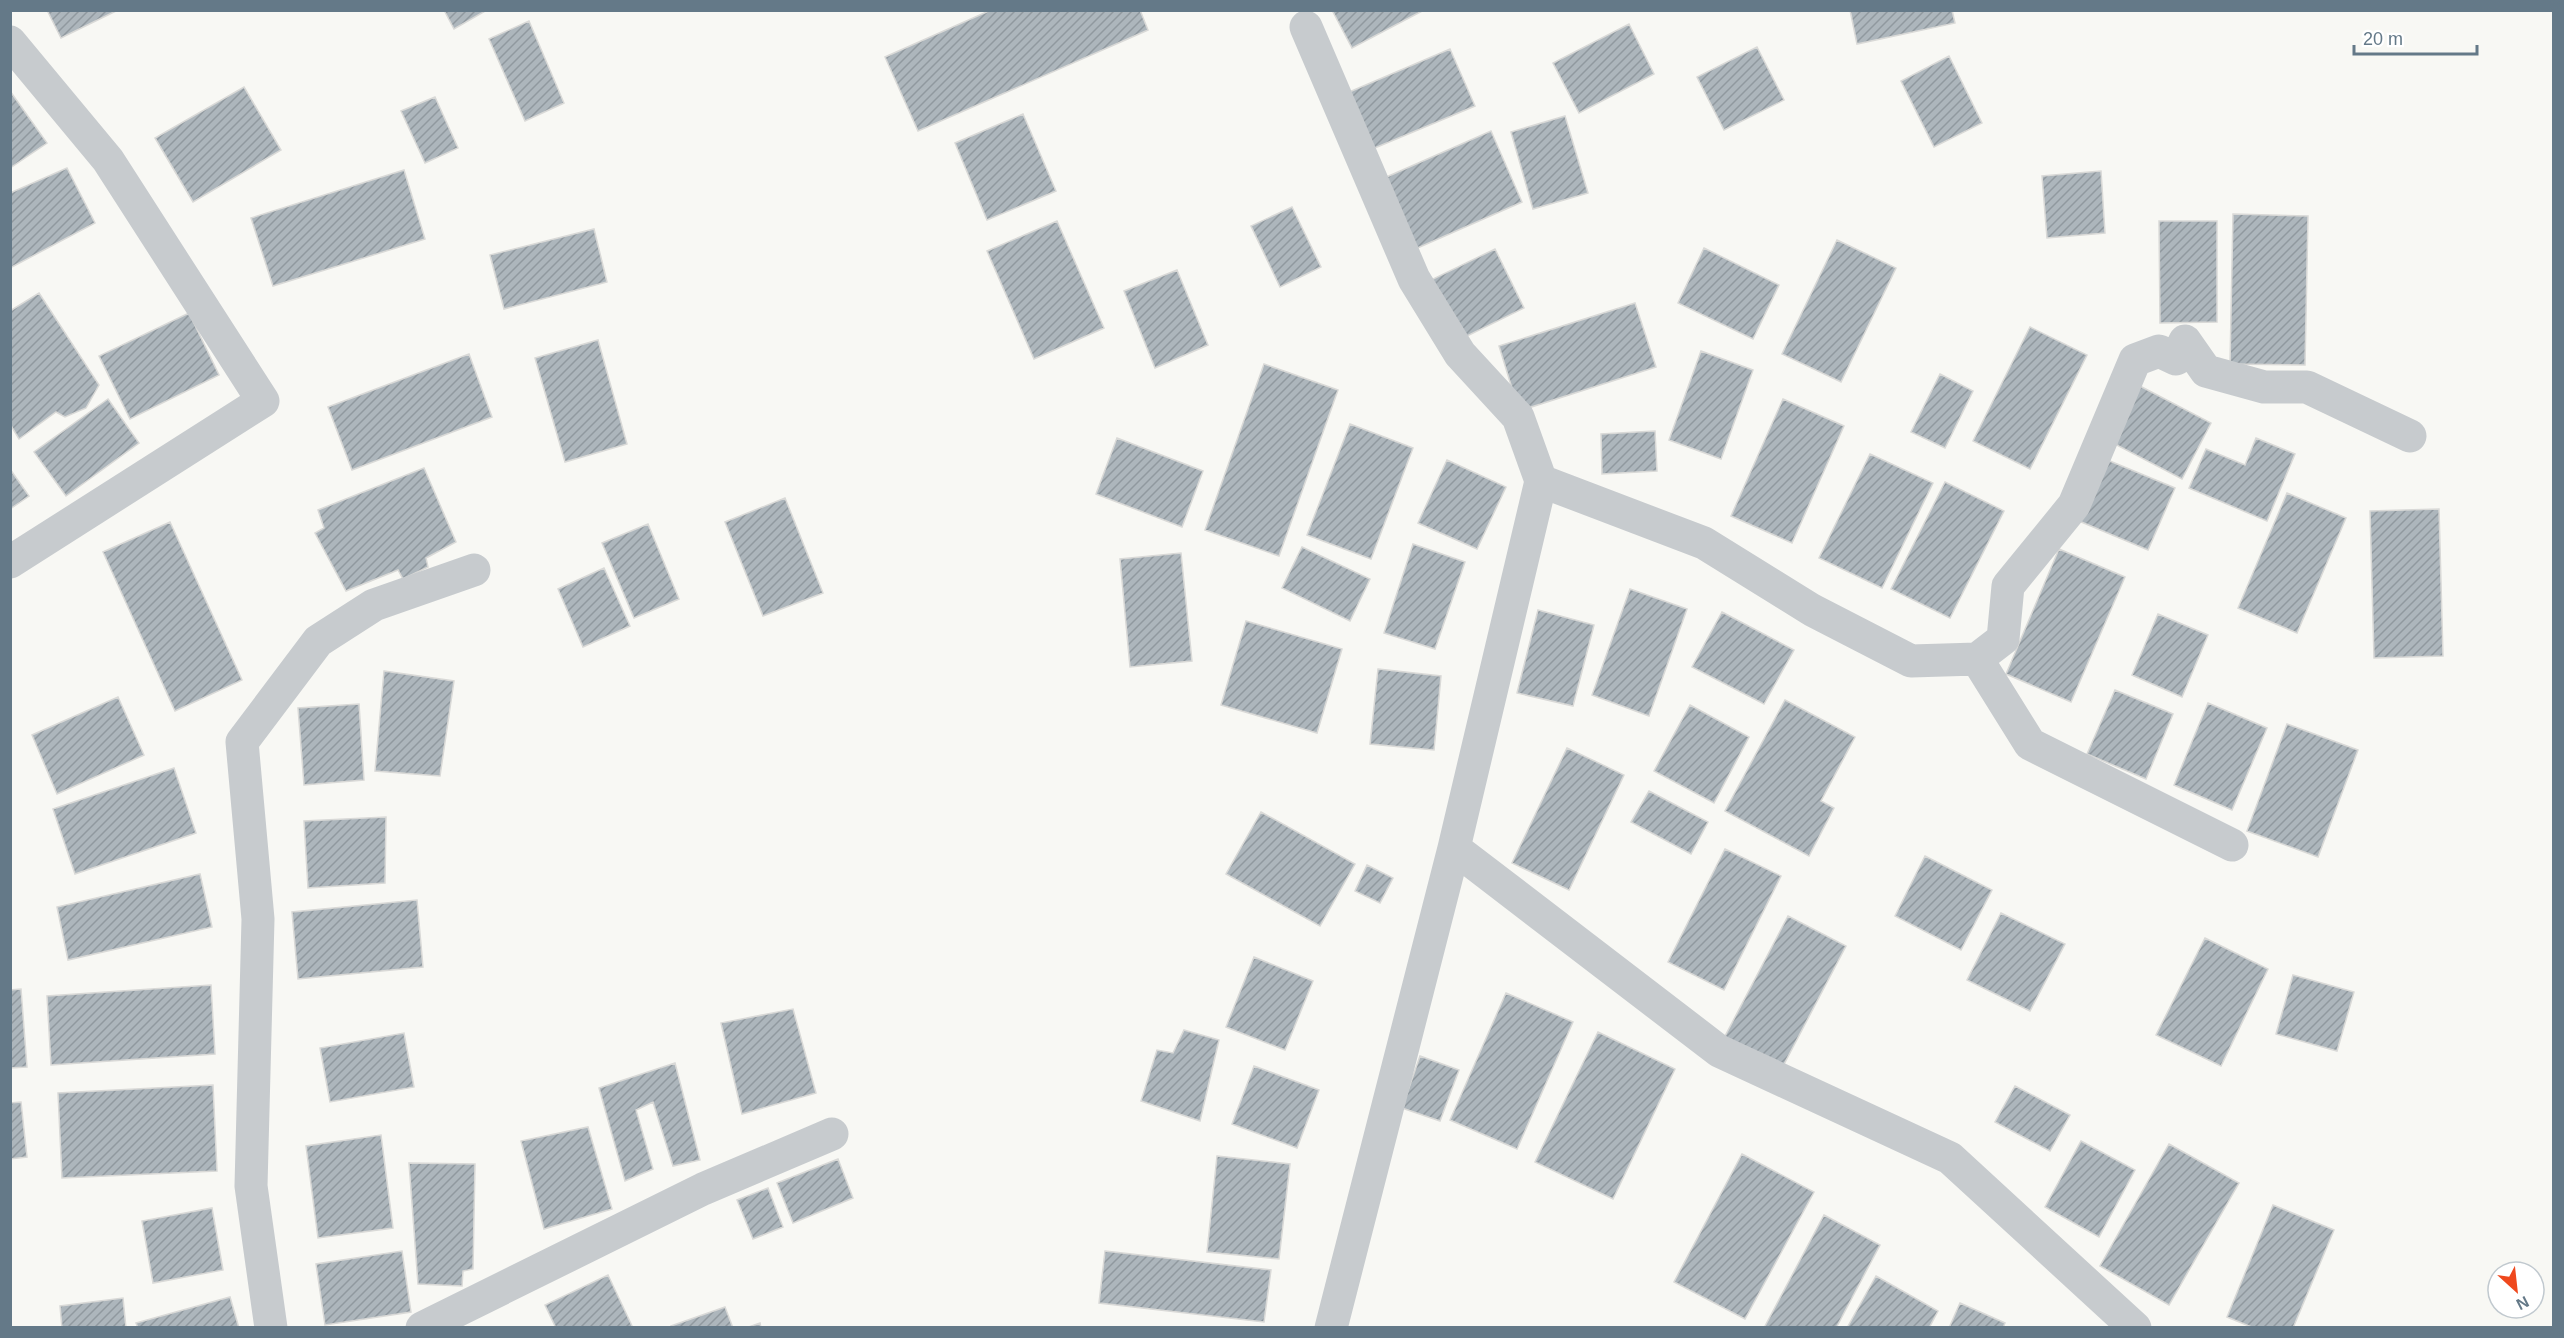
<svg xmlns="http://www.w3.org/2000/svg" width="2564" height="1338" viewBox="0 0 2564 1338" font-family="Arial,sans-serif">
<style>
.building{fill:url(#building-hatch);stroke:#d9d9d7;stroke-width:1.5}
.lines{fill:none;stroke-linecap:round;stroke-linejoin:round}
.minor{stroke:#c7cbce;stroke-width:33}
</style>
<defs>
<pattern id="building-hatch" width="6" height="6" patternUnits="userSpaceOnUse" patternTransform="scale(1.5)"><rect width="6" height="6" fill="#adb6bc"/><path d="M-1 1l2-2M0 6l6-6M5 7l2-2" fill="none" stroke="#90999f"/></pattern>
</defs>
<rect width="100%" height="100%" fill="#f8f8f4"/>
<path class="building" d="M47 10H118L61 38Z
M444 10H487L454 29Z
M991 10H1140L1148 30 918 131 885 57Z
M1332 10H1424L1352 48Z
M1850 10H1952L1955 23 1857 44Z
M529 21 564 103 525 121 489 39Z
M1629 24 1654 74 1579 113 1553 63Z
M1757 47 1784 100 1724 130 1697 77Z
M1450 49 1475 106 1370 150 1347 93Z
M1949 56 1982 123 1934 147 1901 81Z
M244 87 281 150 193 202 155 138Z
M10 91 47 143 10 168Z
M435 97 458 148 425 163 401 111Z
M1023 114 1056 191 987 220 955 143Z
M1565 116 1588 193 1533 209 1511 132Z
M1491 131 1522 202 1413 250 1382 179Z
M67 168 95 223 10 268V193Z
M404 170 425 239 273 286 251 218Z
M2101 171 2105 233 2047 238 2042 176Z
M1292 207 1321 267 1280 287 1251 226Z
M2233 214 2308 216 2305 365 2230 364Z
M1057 221 1104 328 1034 359 987 251Z
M2159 221H2217V322L2160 323Z
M594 229 607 282 504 309 490 255Z
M1837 240 1896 268 1841 382 1782 354Z
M1704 248 1779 285 1753 339 1678 303Z
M1495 249 1524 308 1461 339 1431 280Z
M1177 270 1208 345 1155 368 1124 291Z
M39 293 99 385 86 408 65 417 56 412 19 439 10 424V311Z
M1635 303 1656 367 1519 411 1499 346Z
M189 313 219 375 130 419 99 356Z
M2030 327 2087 355 2030 469 1973 441Z
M598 340 627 444 565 462 535 358Z
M1701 351 1753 370 1721 459 1669 440Z
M469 354 492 417 352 470 328 407Z
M1264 364 1338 390 1279 556 1205 530Z
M1940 374 1973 391 1945 448 1911 432Z
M2138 385 2211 423 2182 479 2109 441Z
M108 399 139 443 66 496 34 452Z
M1783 399 1844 426 1792 543 1731 516Z
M1350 424 1413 448 1371 559 1307 535Z
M1655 431 1657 471 1602 474 1601 434Z
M1117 438 1203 471 1182 527 1096 494Z
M2256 438 2295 454 2267 521 2189 488 2206 449 2245 465Z
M1870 454 1933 483 1882 588 1819 558Z
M2105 459 2175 488 2148 550 2079 521Z
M1447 460 1506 487 1477 549 1418 523Z
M424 468 456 542 426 558 428 567 403 579 398 570 346 591 315 533 324 528 318 510Z
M10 469 29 496 10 509Z
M1945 482 2004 511 1950 618 1891 589Z
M2287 493 2346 518 2297 633 2238 608Z
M785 498 823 593 763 616 725 522Z
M2439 509 2443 656 2374 658 2370 511Z
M170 522 242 680 175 711 103 552Z
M648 524 679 599 634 618 602 543Z
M1413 544 1465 562 1435 649 1384 633Z
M1302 547 1370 579 1350 621 1282 588Z
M2059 549 2125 577 2071 702 2006 674Z
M1181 553 1192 661 1130 667 1120 559Z
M604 568 630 626 583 647 558 589Z
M1630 589 1687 609 1649 716 1592 695Z
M1538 610 1594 625 1573 706 1517 693Z
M1722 612 1794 650 1764 704 1692 667Z
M2158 614 2208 635 2182 697 2132 675Z
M1246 621 1342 649 1317 733 1221 705Z
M1378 669 1441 676 1434 750 1370 744Z
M384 671 454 681 440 776 375 771Z
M2115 690 2173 714 2146 779 2087 754Z
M118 697 144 755 57 794 32 735Z
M1785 700 1855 737 1821 801 1834 808 1809 856 1725 811Z
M2208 703 2267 728 2232 810 2174 785Z
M359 704 364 780 304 785 298 708Z
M1690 705 1749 737 1714 803 1654 771Z
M2287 724 2358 750 2318 857 2247 831Z
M1567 748 1624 775 1569 890 1512 863Z
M174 768 196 833 75 874 53 809Z
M1649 791 1708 822 1691 854 1631 822Z
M1261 812 1355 864 1320 926 1226 874Z
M386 817 385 883 308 888 304 821Z
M1725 849 1781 876 1724 990 1668 962Z
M1925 856 1992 890 1961 950 1895 916Z
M1367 865 1393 878 1380 903 1355 891Z
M200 874 212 927 68 960 57 907Z
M417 900 423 967 298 979 292 912Z
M2001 913 2065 944 2030 1011 1967 980Z
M1788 916 1846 946 1781 1070 1723 1040Z
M2205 938 2268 969 2221 1066 2156 1035Z
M1254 957 1313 981 1285 1050 1226 1027Z
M2293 975 2354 992 2337 1051 2276 1034Z
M211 985 215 1054 51 1065 47 996Z
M21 989 27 1067 10 1068V990Z
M1506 993 1573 1022 1517 1149 1450 1120Z
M793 1009 816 1093 742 1114 721 1023Z
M1184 1030 1219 1040 1200 1121 1141 1101 1157 1050 1173 1053Z
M1598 1032 1675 1069 1613 1199 1535 1162Z
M404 1033 414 1087 330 1102 320 1048Z
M1420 1056 1459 1070 1440 1121 1402 1108Z
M675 1063 700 1160 673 1166 653 1102 636 1110 653 1169 625 1181 599 1088Z
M1254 1066 1319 1090 1297 1148 1232 1124Z
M213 1085 217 1171 62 1178 58 1093Z
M2015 1086 2070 1115 2050 1151 1995 1122Z
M21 1102 27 1157 10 1159V1103Z
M588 1127 612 1209 544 1229 521 1141Z
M381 1135 393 1228 318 1238 306 1146Z
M2081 1141 2135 1170 2099 1237 2045 1207Z
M2169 1144 2239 1183 2169 1305 2100 1266Z
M1742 1154 1814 1192 1745 1319 1674 1282Z
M1217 1156 1290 1164 1279 1259 1207 1252Z
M838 1159 853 1198 793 1223 777 1183Z
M409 1163 475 1164 473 1269 463 1271 462 1286 418 1284Z
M768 1188 783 1227 753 1239 737 1200Z
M2273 1205 2334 1230 2293 1328H2254L2227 1317Z
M212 1208 223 1270 153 1283 142 1221Z
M1824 1215 1880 1245 1836 1328H1764Z
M402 1251 411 1312 325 1325 316 1264Z
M1105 1251 1271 1270 1264 1322 1099 1303Z
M608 1275 633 1328H556L545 1305Z
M1876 1276 1938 1311 1929 1328H1847Z
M230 1297 239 1328H138L136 1323Z
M123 1298 126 1328H62L60 1306Z
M1960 1303 2005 1323 2003 1328H1949Z
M725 1307 733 1328H672L671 1326Z
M760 1323 761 1328H746Z"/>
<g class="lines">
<path class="minor" d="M1306 27 1414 279 1460 354 1518 417 1541 481 1704 543 1812 610 1911 661 1977 659 2030 744 2232 845
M10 42 108 160 263 401 10 562
M1977 659 2003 639 2008 586 2074 505 2135 360 2159 351 2176 359 2185 341 2206 371 2264 387H2307L2410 436
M1454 848 1719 1051 1950 1158 2135 1328
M271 1328 251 1186 258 919 242 742 318 641 374 605 474 570
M422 1328 703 1189 832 1134
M1331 1328 1454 848 1541 481"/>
</g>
<rect width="2564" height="1338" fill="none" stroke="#647988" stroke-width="24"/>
<g transform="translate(2516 1290) rotate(153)"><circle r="28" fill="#ffffff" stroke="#c1c9cf" stroke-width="1.5"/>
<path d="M0-4.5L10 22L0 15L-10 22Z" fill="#ef481d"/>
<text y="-9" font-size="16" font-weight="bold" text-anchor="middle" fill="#647988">N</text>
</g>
<path d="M2354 45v9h123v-9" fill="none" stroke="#647988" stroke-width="3"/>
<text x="2363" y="45" font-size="18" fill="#647988" stroke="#ffffff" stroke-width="4.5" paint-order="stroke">20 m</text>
</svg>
